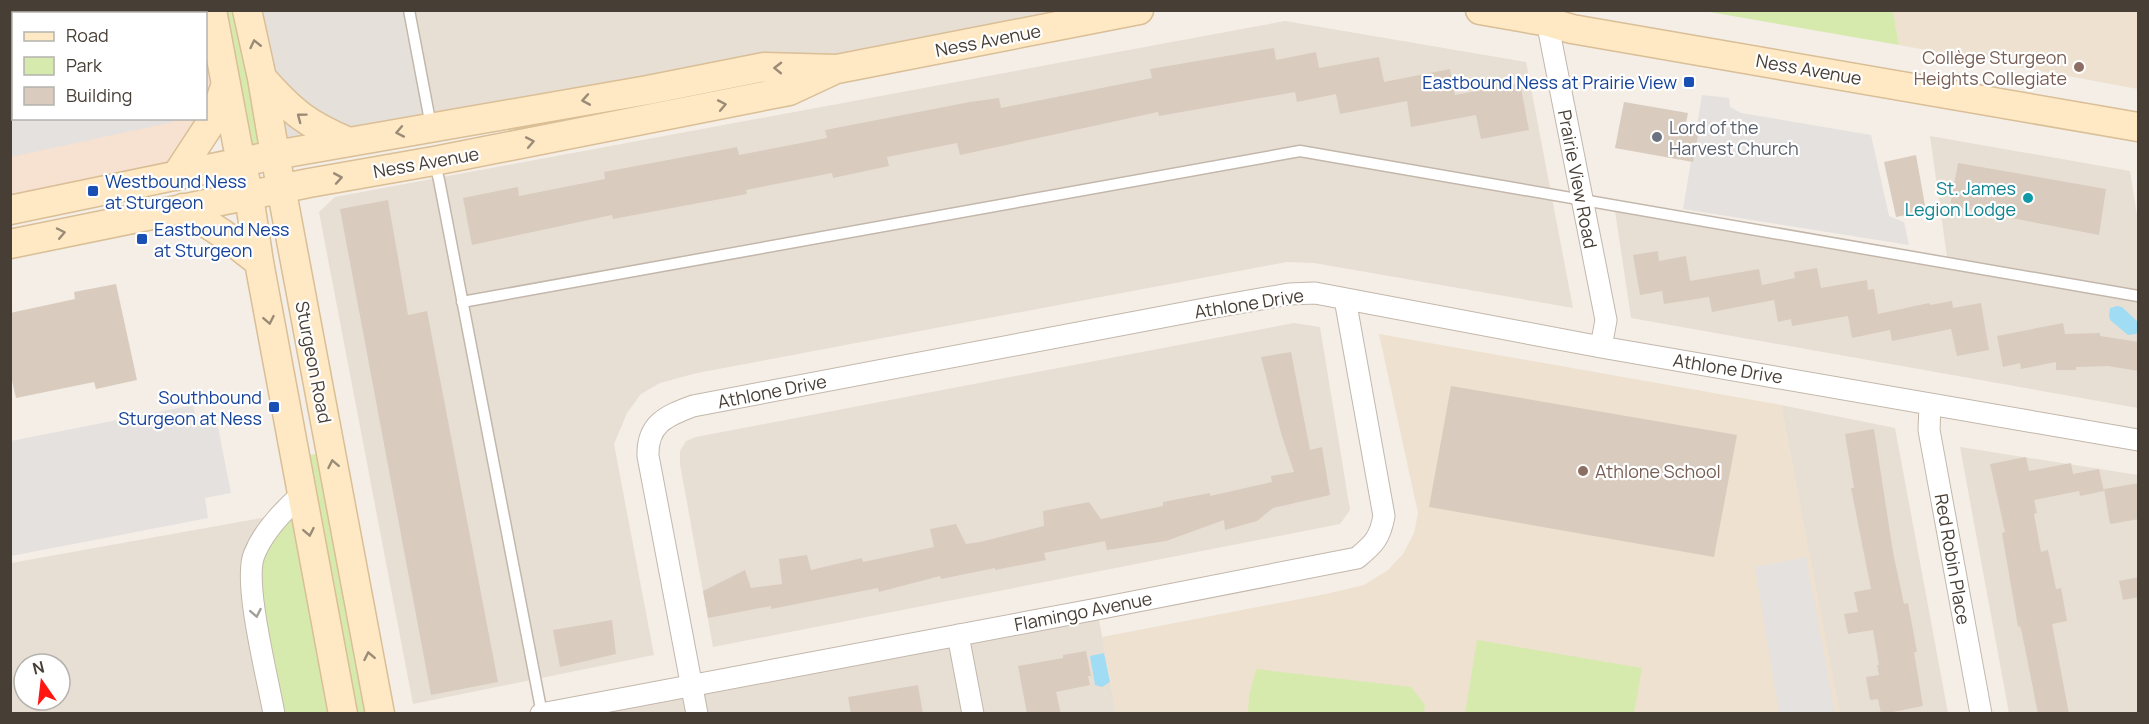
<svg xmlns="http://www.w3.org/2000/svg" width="2149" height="724" viewBox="0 0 2149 724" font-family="Manrope,sans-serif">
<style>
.residential{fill:#e8dfd4;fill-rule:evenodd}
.commercial{fill:#f7e1d0;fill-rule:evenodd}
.industrial{fill:#e6e0db}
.education{fill:#eee1d0}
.green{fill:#d7eaad}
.parking{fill:#e5e1df}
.water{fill:#a0ddf4}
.building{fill:#d9cbbe}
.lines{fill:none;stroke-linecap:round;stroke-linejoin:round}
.lane-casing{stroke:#c3b7ab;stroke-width:13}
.street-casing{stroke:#c3b7ab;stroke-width:23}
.secondary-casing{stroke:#d9be96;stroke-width:31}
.lane{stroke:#fff;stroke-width:10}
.street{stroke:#fff;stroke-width:21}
.secondary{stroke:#ffe9c5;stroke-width:28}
.oneway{stroke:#9a8b76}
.oneway2{stroke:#a39e9a}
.education-dot{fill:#8d6e63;stroke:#fff;stroke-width:2}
.transit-dot{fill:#1a4fb4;stroke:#fff;stroke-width:2}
.worship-dot{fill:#6b7280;stroke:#fff;stroke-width:2}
.culture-dot{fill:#0f9aa8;stroke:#fff;stroke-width:2}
.labels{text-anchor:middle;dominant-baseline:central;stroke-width:4.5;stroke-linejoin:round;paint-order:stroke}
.street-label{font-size:18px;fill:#473e35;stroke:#fff}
.education-label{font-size:18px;fill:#785e54;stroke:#fff;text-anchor:end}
.transit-label{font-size:18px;fill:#164399;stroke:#fff;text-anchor:end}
.worship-label{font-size:18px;fill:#5b616d;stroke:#fff;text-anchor:start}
.culture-label{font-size:18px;fill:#0d838f;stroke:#fff;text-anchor:end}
</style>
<rect width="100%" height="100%" fill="#f4eee6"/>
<path class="residential" d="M409 11H1139L431 126Z
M1285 21 1526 62 1573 308 1314 263 1287 262 697 373 660 383 641 394 627 413 614 444 654 655 413 704 319 212 335 197Z
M1930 136 2130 171 2138 222V408L1631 318 1614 204 1948 264Z
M1294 323 1320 327 1350 510 1340 524 713 647 680 464V451L686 441 696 437Z
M1781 405 1895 428 1948 713H1839Z
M1960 447 2138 475V713H2009Z
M279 515 343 713 11 714V563ZM24 664H60V700H24Z
M1097 609 1116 713 541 714Z"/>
<path class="commercial" d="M11 11H212L226 84 176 176 11 210ZM14 14H206V118H14Z"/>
<path class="industrial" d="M247 11H409L431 126 275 155Z"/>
<path class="education" d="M1893 11H2138V89L1899 45Z
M1379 334 1781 405 1840 713H1116L1102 637 1326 594 1364 585 1388 570 1403 554 1414 533 1418 513Z"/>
<path class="green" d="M212 11H247L275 155 241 162Z
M1704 11H1893L1899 45Z
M331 451 380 713H274L254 555 302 494 295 458Z
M1477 640 1642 668 1634 713H1465Z
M1256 669 1411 687 1425 705 1424 713H1248L1249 696Z"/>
<path class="parking" d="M32 11 166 10 167 13H17Z
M13 14 14 118H172L173 122 11 157 10 15Z
M1702 95 1729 98 1730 107 1741 113 1871 135 1889 216 1904 222 1909 245 1683 209Z
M193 405 198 426 217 422 231 493 205 498 208 518 11 556V441Z
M1806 557 1835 713H1779L1755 567Z"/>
<path class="water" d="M2117 306 2122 307 2138 322V331L2136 334 2128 335 2110 320 2109 316 2110 308Z
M1104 653 1110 682 1102 687 1095 685 1090 656Z"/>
<path class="building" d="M1274 48 1276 60 1316 52 1319 68 1379 57 1384 82 1450 69 1455 95 1520 83 1529 130 1481 139 1476 115 1411 127 1407 101 1340 114 1336 94 1297 102 1295 92 1159 116 1158 112 960 155 957 143 887 157 889 166 833 178 832 173 746 190 747 194 613 219 612 215 472 245 463 198 518 187 519 196 605 179 604 172 737 147 739 155 827 138 825 130 970 102 999 98 1001 108 1152 78 1150 69Z
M1624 102 1688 113 1686 123 1700 125 1693 162 1615 148Z
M1916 155 1926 211 1896 217 1884 162Z
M1958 163 2106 189 2099 235 1950 206Z
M388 200 408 315 427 311 498 682 431 695 340 209Z
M1658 251 1659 261 1686 256 1690 281 1759 269 1762 285 1795 278 1794 272 1817 268 1821 288 1867 280 1868 290 1874 289 1878 314 1929 303 1930 305 1952 301 1953 308 1981 303 1989 350 1957 356 1951 329 1892 341 1890 330 1852 338 1848 316 1792 326 1791 319 1778 322 1774 300 1712 312 1709 297 1664 304 1662 291 1640 295 1633 255Z
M116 284 137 380 96 389 94 382 16 398 10 372V313L75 299 74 292Z
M2063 323 2065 334 2100 333V336L2139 342V371L2108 366 2076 367V370H2056V362L2021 369 2020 363 2003 367 1997 336Z
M1291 352 1310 450 1322 447 1330 495 1273 508 1257 521 1225 530 1224 520 1166 541 1107 550 1105 541 1044 553 1046 560 995 570V568L941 579 940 576 879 592 878 588 771 609V606L708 618 703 591 745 570 751 588 782 584 779 559 807 555 811 570 862 558 863 562 934 547 930 529 956 524 966 544 980 542 1044 526 1043 511 1089 502 1101 519 1163 506V502L1210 493V496L1272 482 1271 476 1294 472 1281 433 1261 357Z
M1451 386 1737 435 1714 557 1429 507Z
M1874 429 1893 552 1904 604 1908 603 1917 652H1914L1923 706 1883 714H1881L1878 699 1870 700 1866 677 1879 675 1877 665H1879L1873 630 1848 634 1844 614 1858 612 1854 592 1871 589 1851 488H1854L1845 434Z
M2026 457 2029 471 2071 463 2073 474 2099 469 2104 491 2080 496 2079 491 2034 500 2037 513 2034 514 2041 552 2048 550 2056 589 2061 588 2067 621 2052 624 2069 714H2038L2022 633 2020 626 2018 627 2002 533 2005 532 1990 464Z
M2139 483V519L2110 524 2104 489Z
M2139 577V597L2123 600 2119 581Z
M612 620 616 654 560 667 553 630Z
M1086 651 1091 676H1088L1090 685 1056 692 1061 714H1027L1018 666 1063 658V655Z
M918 685 923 714H851L848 697Z"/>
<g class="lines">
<defs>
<path id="lane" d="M409 10 431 126
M434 161 439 180 542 714
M462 302 1300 151 2138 296"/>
<path id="street" d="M1545 11 1606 320 1601 347
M1930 404 1929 430 1981 714
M958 635 973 714
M274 714C268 679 243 583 254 555 263 532 285 509 302 494
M541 714 1097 609 1357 558C1374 544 1380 538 1384 516L1345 299
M697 714 648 456C647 424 666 416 693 406L1215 307 1289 294 1315 293 1601 347 2138 440"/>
<path id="secondary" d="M212 10 237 143 249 196 259 262 343 714
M247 10 262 78 275 155 380 714
M1480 10 1548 22 1572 29 2138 127
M262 78C293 113 307 124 349 142
M176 176 214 118 226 84
M183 208 223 234 259 262
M10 210 275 155 648 90 764 67 837 69 1139 10
M10 244 309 183 434 161 789 91 832 71"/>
</defs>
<use href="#lane" class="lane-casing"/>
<use href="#street" class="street-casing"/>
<use href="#secondary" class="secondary-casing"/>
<use href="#lane" class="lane"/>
<use href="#street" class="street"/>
<use href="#secondary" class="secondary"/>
</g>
<defs><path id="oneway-chevron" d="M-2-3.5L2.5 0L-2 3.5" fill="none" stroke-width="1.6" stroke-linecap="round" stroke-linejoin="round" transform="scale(1.5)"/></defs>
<g class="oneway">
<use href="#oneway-chevron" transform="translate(255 44) rotate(-103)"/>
<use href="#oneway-chevron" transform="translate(778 68) rotate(-179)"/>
<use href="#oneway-chevron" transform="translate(586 100) rotate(170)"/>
<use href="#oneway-chevron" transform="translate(722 105) rotate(-11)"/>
<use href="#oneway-chevron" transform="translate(301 117) rotate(-143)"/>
<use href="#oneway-chevron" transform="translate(400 132) rotate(169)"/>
<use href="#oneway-chevron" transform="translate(530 142) rotate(-11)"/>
<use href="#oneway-chevron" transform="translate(338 178) rotate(-10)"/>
<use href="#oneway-chevron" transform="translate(61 233) rotate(-12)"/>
<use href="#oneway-chevron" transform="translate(269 320) rotate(79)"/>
<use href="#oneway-chevron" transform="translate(333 464) rotate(-101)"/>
<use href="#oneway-chevron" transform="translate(309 532) rotate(79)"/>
<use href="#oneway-chevron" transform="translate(369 656) rotate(-101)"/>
</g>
<use class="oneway2" href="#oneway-chevron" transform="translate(256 613) rotate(79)"/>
<g class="education-dot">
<circle cx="2079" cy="67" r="6"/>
<circle cx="1583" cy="471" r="6"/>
</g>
<g class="transit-dot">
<rect x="1683" y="76" width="12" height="12" rx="3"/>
<rect x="87" y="185" width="12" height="12" rx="3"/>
<rect x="136" y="233" width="12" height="12" rx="3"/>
<rect x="268" y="401" width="12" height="12" rx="3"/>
</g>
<circle class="worship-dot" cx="1657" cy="137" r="6"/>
<circle class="culture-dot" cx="2028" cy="198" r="6"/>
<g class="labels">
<g class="street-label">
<text transform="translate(988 40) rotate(-11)">Ness Avenue</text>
<text transform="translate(1809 69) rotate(10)">Ness Avenue</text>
<text transform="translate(426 162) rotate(-10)">Ness Avenue</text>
<text transform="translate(1578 179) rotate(79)">Prairie View Road</text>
<text transform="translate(1249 303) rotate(-9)">Athlone Drive</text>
<text transform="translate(314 362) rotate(79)">Sturgeon Road</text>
<text transform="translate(1728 368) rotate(9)">Athlone Drive</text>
<text transform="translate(772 391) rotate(-11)">Athlone Drive</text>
<text transform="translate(1953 559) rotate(80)">Red Robin Place</text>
<text transform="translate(1083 611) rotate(-11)">Flamingo Avenue</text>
</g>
<g class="education-label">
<text x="2067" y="57">Collège Sturgeon<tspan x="2067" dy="21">Heights Collegiate</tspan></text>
<text x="1595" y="471" text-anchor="start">Athlone School</text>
</g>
<g class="transit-label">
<text x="1677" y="82">Eastbound Ness at Prairie View</text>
<text x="105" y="181" text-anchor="start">Westbound Ness<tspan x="105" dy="21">at Sturgeon</tspan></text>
<text x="154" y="229" text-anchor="start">Eastbound Ness<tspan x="154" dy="21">at Sturgeon</tspan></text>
<text x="262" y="397">Southbound<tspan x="262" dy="21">Sturgeon at Ness</tspan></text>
</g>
<g class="worship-label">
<text x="1669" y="127">Lord of the<tspan x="1669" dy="21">Harvest Church</tspan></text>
</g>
<g class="culture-label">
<text x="2016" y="188">St. James<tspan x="2016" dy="21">Legion Lodge</tspan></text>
</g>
</g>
<rect width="2149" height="724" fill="none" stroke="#473e35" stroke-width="24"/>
<rect x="12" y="12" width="195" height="108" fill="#ffffff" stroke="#b5b2ae" stroke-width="1.5"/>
<rect x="24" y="32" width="30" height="9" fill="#ffe9c5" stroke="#b5b2ae" stroke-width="1.5"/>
<text x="66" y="42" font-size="18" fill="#473e35">Road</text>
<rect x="24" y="57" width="30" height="18" fill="#d7eaad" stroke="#b5b2ae" stroke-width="1.5"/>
<text x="66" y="72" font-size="18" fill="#473e35">Park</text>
<rect x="24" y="87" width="30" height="18" fill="#d9cbbe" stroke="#b5b2ae" stroke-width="1.5"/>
<text x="66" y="102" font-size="18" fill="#473e35">Building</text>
<g transform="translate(42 682) rotate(346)"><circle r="28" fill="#ffffff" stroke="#b5b2ae" stroke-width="1.5"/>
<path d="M0-4.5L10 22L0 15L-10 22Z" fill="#ff1512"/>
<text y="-9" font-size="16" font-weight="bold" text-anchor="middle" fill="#473e35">N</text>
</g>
</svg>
